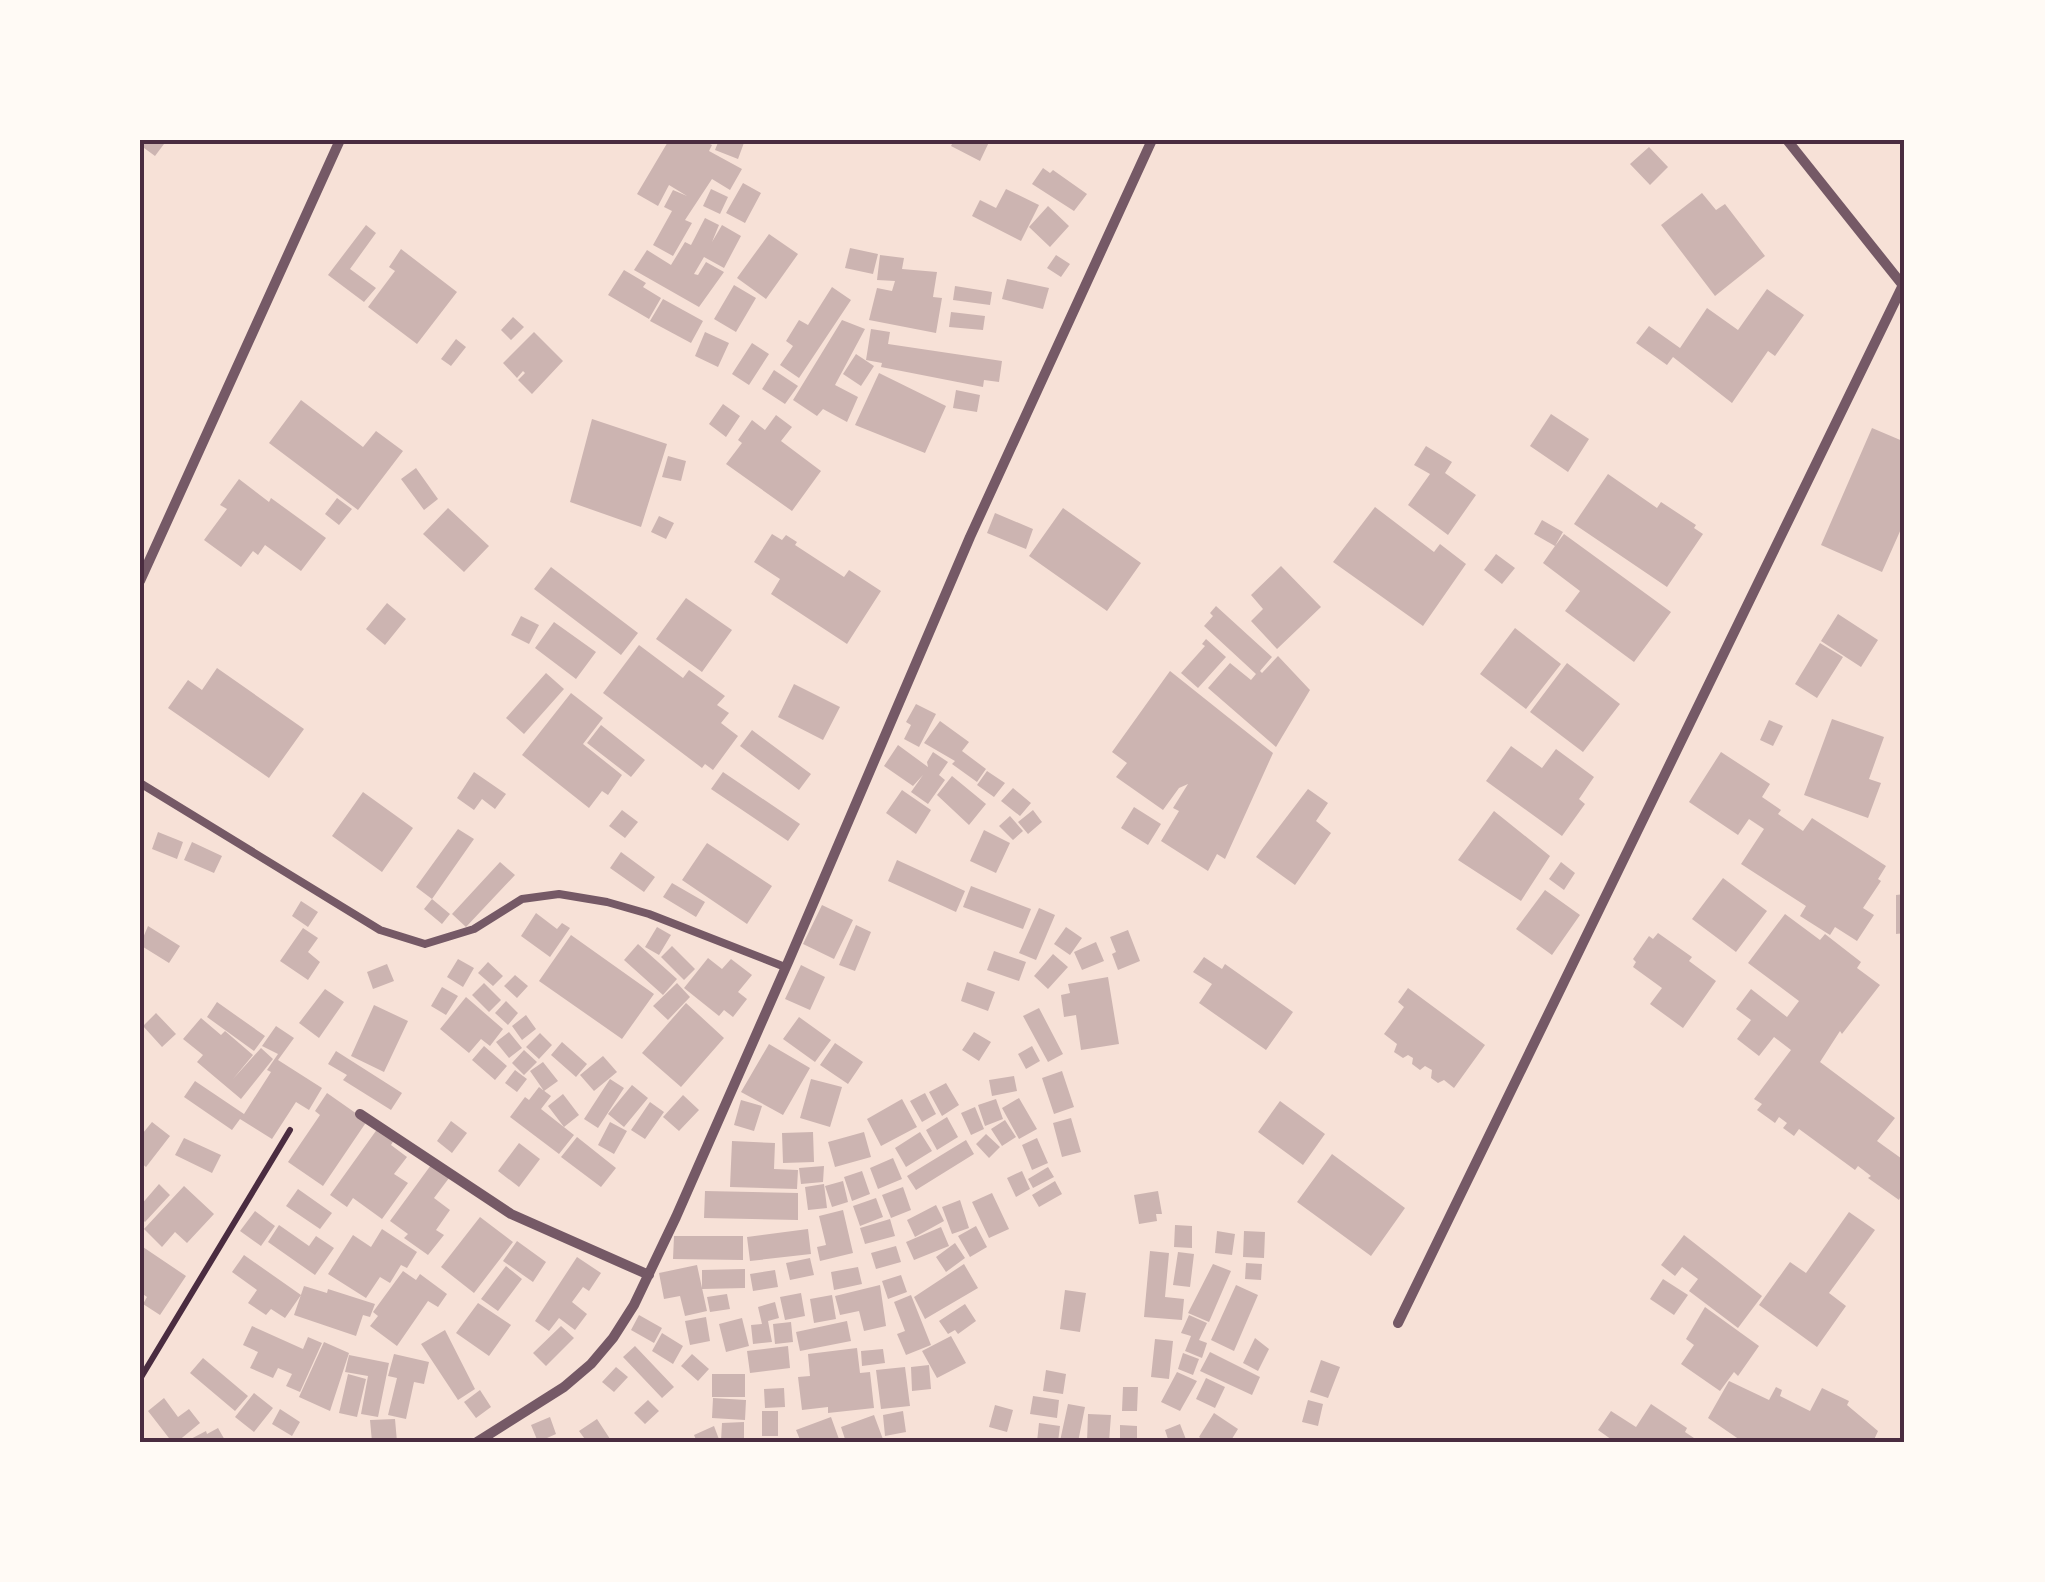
<svg xmlns="http://www.w3.org/2000/svg" width="2045" height="1582" viewBox="0 0 2045 1582" font-family="Signika,sans-serif">
<style>
.building{fill:#ccb4b1}
.lines{fill:none;stroke-linecap:round;stroke-linejoin:round}
.path{stroke:#4a2c40;stroke-width:6}
.service{stroke:#755966;stroke-width:8}
.minor{stroke:#755966;stroke-width:10}
.neatline{fill:none;stroke:#4a2c40;stroke-width:4}
</style>
<rect width="100%" height="100%" fill="#f7e1d7"/>
<path class="building" d="M140 140H167L155 156 140 145Z
M669 140H702L712 145 709 151 742 169 730 190 712 179 685 220 692 223 673 256 653 245 672 211 664 207 673 190 687 196 669 185 658 206 637 194Z
M719 140H745L738 159 715 150Z
M954 140H990L980 161 951 146Z
M1649 147 1668 167 1650 185 1630 164Z
M1043 168 1050 173 1053 170 1087 194 1074 211 1032 184Z
M743 183 761 193 745 223 726 213Z
M711 189 728 197 720 214 703 206Z
M1006 189 1039 205 1021 241 972 216 980 200 996 208Z
M1702 193 1716 210 1725 204 1765 256 1715 296 1661 225Z
M1048 206 1069 226 1050 247 1029 227Z
M705 218 719 225 712 242 722 225 741 236 724 268 704 257 694 274 698 275 706 262 724 272 699 307 634 270 647 250 671 265 685 242 691 245Z
M366 225 376 233 350 269 376 288 364 302 328 275Z
M769 234 798 254 766 299 737 278Z
M850 248 878 254 873 274 845 268Z
M401 249 457 292 417 344 368 307 395 271 389 267Z
M880 255 904 258 902 269 937 272 933 297 942 298 936 333 869 320 877 288 892 291 895 281 877 280Z
M1056 255 1070 264 1061 277 1047 268Z
M624 270 646 283 643 287 661 298 649 319 608 295Z
M1007 279 1049 288 1043 309 1002 299Z
M734 285 756 298 736 332 714 319Z
M955 286 992 292 990 305 953 300Z
M832 287 851 300 799 378 780 365 793 346 786 341 799 320 808 325Z
M1767 289 1804 315 1775 356 1768 351 1732 403 1673 357 1667 365 1636 343 1649 326 1680 348 1707 308 1738 330Z
M663 299 703 321 691 343 650 321Z
M951 312 985 316 983 330 949 327Z
M513 317 524 327 511 340 501 330Z
M842 320 865 329 835 385 858 397 847 422 823 409 817 416 793 400Z
M871 329 890 332 888 344 1002 361 999 382 984 380 983 387 881 367 882 363 866 360Z
M534 332 563 361 532 394 518 380 525 373 523 371 517 378 503 363Z
M705 332 729 343 718 367 695 356Z
M456 339 466 347 451 366 441 359Z
M752 343 769 354 749 385 732 374Z
M856 354 874 366 861 386 843 374Z
M774 370 798 386 785 404 762 389Z
M879 373 946 406 925 453 855 425Z
M956 390 980 395 977 412 953 408Z
M301 400 363 447 376 431 403 451 358 510 269 443Z
M723 404 740 416 726 437 709 424Z
M1551 414 1589 439 1568 472 1530 446Z
M776 415 792 427 781 441 821 471 792 511 726 464 742 443 738 440 752 420 765 430Z
M592 419 667 444 641 527 570 502Z
M1872 428 1905 442V520L1882 572 1821 545Z
M1426 446 1452 462 1445 473 1476 495 1448 535 1408 505 1430 474 1414 465Z
M668 456 686 461 681 481 662 477Z
M416 468 438 499 424 510 401 479Z
M1608 474 1657 508 1661 502 1696 525 1694 528 1703 534 1667 587 1574 524Z
M239 479 269 502 271 498 326 538 301 571 265 545 258 555 253 551 241 567 204 540 227 509 220 505Z
M337 498 352 509 339 525 325 514Z
M1375 507 1434 552 1440 544 1466 564 1423 626 1333 562Z
M448 508 489 546 464 572 423 534Z
M1063 508 1141 563 1107 611 1029 556Z
M995 513 1033 529 1026 549 987 533Z
M659 516 674 523 666 539 651 532Z
M1542 520 1563 532 1555 546 1564 534 1671 612 1634 662 1565 611 1580 591 1543 563 1555 546 1534 534Z
M772 534 782 540 786 535 797 542 795 545 844 577 849 570 881 591 847 644 771 594 780 579 754 562Z
M1496 554 1515 568 1502 584 1484 570Z
M1281 566 1321 607 1277 649 1251 621 1263 609 1251 595Z
M551 567 638 633 621 655 534 589Z
M686 598 732 630 702 672 656 639Z
M387 603 406 619 385 645 366 629Z
M1216 606 1272 657 1260 671 1262 673 1278 656 1310 690 1276 747 1208 688 1230 663 1251 680 1256 674 1204 626 1213 616 1210 613Z
M1838 614 1878 640 1861 667 1821 641Z
M521 616 539 625 529 644 511 635Z
M554 622 596 652 576 679 535 648Z
M1515 628 1561 664 1526 709 1480 674Z
M1206 639 1226 657 1198 688 1181 673 1205 646 1202 644Z
M1820 643 1843 657 1817 698 1795 684Z
M639 645 683 678 689 670 725 696 717 705 729 713 721 723 738 736 713 770 705 764 702 768 603 693Z
M1567 663 1620 704 1583 752 1530 712Z
M217 668 304 729 269 778 168 708 188 680 202 690Z
M1170 671 1273 753 1225 859 1217 854 1208 871 1161 841 1179 811 1173 808 1188 784 1179 788 1163 810 1116 777 1127 763 1112 752Z
M546 673 564 689 524 734 506 718Z
M794 684 840 707 823 740 778 717Z
M571 693 603 718 583 744 622 775 608 795 602 791 589 808 522 755Z
M916 704 936 714 919 747 904 739 911 725 906 722Z
M1832 719 1884 737 1869 779 1881 783 1868 818 1804 795Z
M1769 720 1783 726 1773 746 1760 740Z
M940 721 969 742 962 751 986 769 977 782 952 764 955 761 924 743Z
M601 725 645 760 631 777 587 743Z
M752 730 811 774 799 790 740 746Z
M898 745 928 767 927 762 933 752 948 762 939 775 945 780 928 804 911 792 923 775 913 786 884 766Z
M1511 746 1542 768 1556 749 1594 777 1579 799 1585 804 1562 836 1486 781Z
M1721 752 1770 784 1762 797 1781 810 1778 814 1803 831 1812 818 1886 866 1878 879 1881 881 1863 908 1874 915 1857 941 1835 927 1830 935 1800 916 1806 906 1741 864 1764 829 1749 819 1738 835 1689 802Z
M987 771 1005 783 994 797 977 785Z
M474 772 506 794 495 809 482 799 474 810 457 798Z
M723 772 800 824 788 841 711 789Z
M952 776 986 804 969 825 937 795Z
M1013 788 1031 803 1020 816 1001 801Z
M1308 789 1328 803 1316 821 1331 833 1295 885 1256 857Z
M902 790 931 810 916 834 886 813Z
M363 792 413 828 382 872 332 836Z
M1134 807 1161 824 1148 845 1121 828Z
M622 810 638 822 625 838 609 826Z
M1033 810 1042 822 1028 834 1018 822Z
M1494 811 1550 856 1521 901 1458 860Z
M1010 816 1023 831 1013 840 999 826Z
M458 829 474 839 432 899 416 887Z
M984 830 1010 843 996 873 970 861Z
M158 832 183 842 177 859 152 849Z
M192 842 222 856 214 873 184 860Z
M707 843 772 886 747 924 682 880Z
M621 852 655 877 644 892 610 868Z
M897 860 965 891 956 912 888 881Z
M500 862 515 875 466 927 452 914Z
M1561 862 1575 873 1564 890 1549 879Z
M1723 878 1767 911 1736 952 1692 919Z
M672 883 705 902 696 917 663 897Z
M971 886 1031 909 1023 929 963 907Z
M1545 890 1580 915 1552 955 1516 929Z
M1905 894V933L1896 934V895Z
M432 899 450 914 442 924 424 909Z
M301 901 318 912 308 927 292 916Z
M822 905 853 920 834 959 803 944Z
M1039 908 1055 915 1036 960 1019 953Z
M536 913 557 929 562 923 570 928 550 957 521 936Z
M1785 914 1820 940 1825 934 1861 962 1857 968 1880 985 1842 1034 1840 1031 1820 1062 1895 1118 1877 1141 1905 1161V1186L1899 1200 1868 1178 1871 1176 1858 1166 1855 1170 1799 1129 1794 1136 1783 1128 1787 1123 1779 1117 1775 1123 1757 1110 1762 1104 1754 1099 1791 1050 1774 1037 1759 1056 1737 1039 1751 1020 1736 1009 1751 989 1787 1017 1799 1001 1748 963Z
M856 925 871 932 855 971 839 965Z
M148 926 180 946 169 963 140 945Z
M657 927 671 935 659 955 645 947Z
M1066 927 1082 938 1070 955 1054 944Z
M303 928 318 938 308 952 320 962 308 980 280 961Z
M1128 930 1140 961 1118 970 1112 954 1116 952 1110 937Z
M1658 933 1692 957 1689 961 1716 981 1683 1028 1650 1004 1662 988 1633 967 1636 962 1633 959 1649 936 1653 939Z
M571 935 654 994 622 1039 539 981Z
M1096 942 1104 961 1082 970 1074 952Z
M638 944 677 979 663 995 624 960Z
M672 946 695 969 684 980 661 957Z
M994 951 1026 962 1019 981 987 970Z
M1053 954 1068 967 1048 989 1034 976Z
M1204 957 1222 969 1225 964 1293 1012 1266 1050 1199 1003 1212 984 1193 972Z
M708 958 722 969 731 959 752 975 738 992 747 999 733 1017 724 1010 719 1016 684 988Z
M458 959 474 968 463 987 447 977Z
M488 962 503 976 493 986 478 973Z
M387 964 394 981 373 989 367 972Z
M801 965 825 977 810 1010 785 999Z
M515 975 528 986 517 998 504 986Z
M1108 977 1119 1044 1081 1050 1076 1015 1064 1017 1061 995 1070 993 1068 984Z
M967 982 995 992 988 1011 961 1001Z
M484 983 501 1000 489 1012 472 995Z
M677 983 690 997 668 1020 653 1006Z
M442 987 458 996 446 1015 431 1006Z
M1408 988 1485 1045 1454 1088 1444 1080 1438 1083 1431 1078 1432 1070 1425 1066 1420 1070 1412 1064 1413 1058 1408 1055 1403 1058 1394 1052 1397 1044 1384 1034 1404 1007 1398 1002Z
M325 989 344 1002 319 1038 299 1023Z
M466 997 503 1029 490 1046 481 1039 469 1053 440 1029Z
M506 1001 518 1013 508 1025 495 1013Z
M217 1002 265 1036 254 1051 207 1017Z
M686 1003 724 1038 681 1087 642 1053Z
M374 1005 408 1021 384 1072 351 1056Z
M1039 1008 1063 1054 1048 1062 1023 1016Z
M156 1013 176 1034 162 1047 143 1026Z
M526 1015 536 1029 522 1040 512 1026Z
M799 1017 831 1040 815 1062 783 1039Z
M201 1018 221 1035 225 1031 253 1055 233 1079 261 1048 273 1059 241 1099 197 1062 203 1055 183 1039Z
M276 1026 294 1038 278 1060 322 1088 309 1110 296 1102 272 1139 240 1119 232 1130 184 1097 195 1081 244 1114 271 1072 267 1070 278 1054 262 1046Z
M509 1032 522 1048 509 1058 496 1042Z
M974 1032 991 1042 979 1061 962 1050Z
M540 1033 552 1045 539 1059 526 1047Z
M562 1042 587 1064 576 1077 551 1055Z
M835 1043 863 1062 848 1084 820 1065Z
M769 1044 810 1068 783 1115 741 1092Z
M484 1046 507 1066 495 1080 472 1060Z
M1032 1046 1040 1061 1026 1069 1018 1054Z
M524 1050 537 1062 524 1075 512 1063Z
M336 1051 402 1093 391 1110 343 1080 347 1075 328 1064Z
M603 1056 617 1072 594 1091 580 1075Z
M543 1062 558 1081 544 1091 530 1071Z
M515 1070 527 1079 517 1092 505 1083Z
M1062 1071 1074 1107 1054 1114 1042 1078Z
M1014 1076 1017 1091 992 1096 989 1080Z
M610 1079 624 1088 598 1128 584 1119Z
M811 1079 842 1087 830 1127 800 1118Z
M946 1083 959 1105 942 1116 929 1092Z
M632 1085 648 1098 624 1127 608 1114Z
M539 1087 551 1096 541 1109 574 1135 559 1154 510 1117 525 1097 529 1100Z
M327 1093 367 1121 323 1186 288 1162 320 1115 315 1111Z
M925 1093 936 1114 922 1122 910 1101Z
M563 1094 579 1115 564 1127 548 1106Z
M683 1095 699 1110 679 1131 663 1117Z
M1019 1098 1037 1129 1019 1139 1002 1108Z
M902 1099 917 1127 881 1146 867 1119Z
M996 1099 1003 1119 985 1126 978 1105Z
M741 1100 762 1106 754 1131 734 1125Z
M1280 1101 1325 1134 1303 1165 1258 1132Z
M650 1102 664 1112 645 1139 631 1130Z
M975 1107 984 1129 971 1135 961 1113Z
M947 1117 958 1137 937 1150 926 1130Z
M1071 1118 1081 1152 1062 1157 1053 1123Z
M1005 1120 1016 1137 1002 1146 991 1129Z
M451 1121 467 1133 452 1153 437 1141Z
M152 1122 170 1136 146 1167 140 1162V1130L143 1133Z
M610 1122 627 1131 614 1154 598 1145Z
M378 1128 394 1140 391 1145 407 1157 394 1174 408 1183 382 1219 353 1198 347 1207 330 1195Z
M813 1132 814 1162 783 1163 782 1133Z
M864 1132 871 1157 835 1167 828 1142Z
M920 1132 932 1151 906 1167 895 1148Z
M986 1134 1000 1147 989 1158 976 1144Z
M577 1137 616 1168 601 1187 561 1157Z
M184 1138 221 1155 212 1173 175 1155Z
M1037 1138 1048 1163 1032 1170 1022 1145Z
M966 1140 974 1154 916 1190 907 1176Z
M732 1141 775 1143 774 1169 798 1170 797 1189 730 1187Z
M519 1143 540 1159 519 1187 498 1171Z
M1332 1154 1405 1208 1371 1256 1297 1202Z
M893 1158 902 1179 878 1189 870 1168Z
M431 1165 449 1178 434 1198 450 1210 436 1230 444 1235 428 1255 404 1238 408 1234 390 1221Z
M824 1166 823 1182 801 1184 799 1168Z
M1048 1167 1054 1177 1033 1188 1028 1179Z
M862 1171 870 1194 852 1201 844 1177Z
M1022 1171 1030 1189 1016 1197 1007 1178Z
M843 1181 848 1202 832 1207 825 1186Z
M1055 1181 1062 1194 1039 1207 1032 1195Z
M159 1184 170 1195 145 1222 140 1217V1206Z
M824 1184 827 1208 808 1210 805 1187Z
M184 1186 214 1214 187 1243 175 1232 162 1247 144 1229Z
M903 1187 911 1210 891 1218 882 1195Z
M298 1189 332 1213 320 1229 286 1206Z
M705 1191 798 1193V1220L704 1218Z
M1158 1191 1162 1214H1156L1157 1221 1139 1224 1134 1195Z
M992 1193 1009 1229 989 1238 972 1202Z
M876 1198 883 1217 860 1226 853 1206Z
M960 1200 969 1228 952 1234 942 1207Z
M936 1205 944 1221 915 1237 907 1220Z
M843 1210 853 1253 820 1261 817 1247 826 1245 819 1216Z
M255 1211 275 1226 261 1246 240 1231Z
M1849 1212 1875 1230 1829 1293 1846 1306 1817 1347 1759 1305 1790 1262 1806 1273Z
M480 1217 513 1242 474 1293 441 1267Z
M890 1219 895 1236 865 1244 860 1228Z
M279 1225 309 1246 316 1236 334 1248 315 1275 268 1242Z
M1175 1225 1192 1226V1248L1174 1247Z
M976 1226 987 1247 970 1257 958 1236Z
M941 1227 949 1246 914 1260 906 1242Z
M382 1229 417 1252 407 1268 401 1265 390 1283 380 1277 366 1298 328 1274 353 1235 371 1247Z
M808 1229 811 1254 750 1261 747 1237Z
M1217 1231 1235 1234 1232 1255 1215 1253Z
M1244 1231 1265 1232 1264 1258 1243 1257Z
M1684 1235 1762 1296 1738 1328 1689 1291 1698 1279 1682 1267 1675 1276 1661 1265Z
M674 1236H743V1260L673 1259Z
M517 1241 546 1262 533 1282 503 1261Z
M955 1243 965 1258 946 1272 936 1257Z
M140 1245 186 1276 160 1315 143 1304 147 1297 140 1292Z
M896 1246 901 1262 876 1269 871 1253Z
M1150 1251 1169 1253 1165 1297 1184 1299 1182 1320 1144 1317Z
M1178 1252 1194 1254 1190 1287 1173 1285Z
M244 1255 301 1295 285 1318 271 1309 266 1315 248 1303 257 1290 232 1272Z
M577 1257 601 1273 589 1291 583 1287 572 1302 587 1314 575 1330 559 1318 549 1331 535 1321Z
M810 1258 814 1275 790 1280 786 1263Z
M1246 1263 1262 1264 1261 1280 1245 1279Z
M964 1264 978 1288 925 1319 914 1297Z
M1213 1264 1231 1271 1209 1322 1188 1313Z
M697 1265 707 1311 685 1316 680 1296 664 1299 659 1273Z
M506 1266 522 1279 498 1311 481 1299Z
M858 1267 862 1284 834 1290 831 1272Z
M745 1269V1288L702 1289V1270Z
M775 1270 778 1287 753 1291 750 1274Z
M403 1271 416 1280 420 1274 447 1294 438 1307 428 1301 397 1346 370 1326 378 1316 373 1312Z
M901 1275 907 1292 888 1299 882 1281Z
M1663 1279 1688 1295 1674 1315 1650 1299Z
M880 1285 886 1326 864 1331 859 1311 840 1315 835 1296Z
M1236 1285 1258 1295 1234 1351 1211 1340Z
M304 1286 327 1293 328 1289 375 1304 370 1317 363 1315 356 1336 294 1315Z
M1065 1290 1086 1293 1080 1332 1060 1329Z
M801 1293 805 1316 785 1320 780 1297Z
M727 1294 730 1309 710 1312 707 1297Z
M832 1295 836 1319 814 1323 810 1299Z
M911 1295 931 1345 906 1355 897 1334 905 1331 894 1302Z
M775 1302 779 1318 768 1321 772 1342 753 1344 751 1325 762 1324 758 1307Z
M478 1303 511 1325 489 1356 456 1333Z
M965 1304 976 1321 958 1334 955 1330 948 1334 939 1321Z
M1705 1307 1759 1346 1738 1376 1734 1372 1720 1391 1681 1364 1694 1345 1686 1339Z
M639 1315 662 1328 654 1343 631 1330Z
M1189 1315 1207 1323 1199 1340 1207 1343 1202 1358 1185 1351 1191 1336 1181 1333Z
M706 1317 710 1341 690 1345 685 1321Z
M742 1318 749 1346 726 1352 719 1324Z
M847 1321 851 1341 800 1351 796 1332Z
M791 1322 793 1342 775 1344 773 1324Z
M252 1326 303 1349 308 1337 322 1343 300 1392 286 1386 292 1374 278 1368 273 1378 250 1368 258 1352 243 1345Z
M561 1326 574 1338 546 1366 533 1353Z
M445 1330 475 1389 458 1400 421 1344Z
M662 1333 683 1346 673 1364 652 1351Z
M951 1336 966 1363 937 1378 922 1351Z
M1255 1338 1269 1349 1258 1371 1243 1363Z
M1155 1339 1173 1341 1169 1379 1151 1377Z
M324 1342 349 1353 330 1411 299 1397Z
M635 1346 674 1387 662 1398 623 1357Z
M788 1346 790 1368 750 1373 747 1351Z
M857 1348 860 1373 870 1372 874 1408 828 1413V1407L802 1410 798 1377 810 1376 808 1354Z
M883 1349 885 1363 862 1366 861 1351Z
M1210 1352 1260 1377 1252 1395 1200 1371Z
M1183 1353 1199 1359 1193 1375 1178 1369Z
M394 1354 429 1362 424 1384 414 1382 406 1419 388 1415 397 1378 388 1376Z
M692 1354 709 1369 698 1381 681 1366Z
M349 1355 389 1363 378 1417 361 1414 368 1376 345 1372Z
M203 1358 248 1396 235 1411 190 1373Z
M1321 1360 1340 1367 1328 1398 1310 1392Z
M929 1365 931 1389 912 1391 911 1367Z
M616 1367 628 1377 614 1392 602 1382Z
M905 1367 910 1406 881 1409 876 1370Z
M1046 1370 1066 1374 1063 1394 1043 1391Z
M1177 1372 1197 1381 1180 1411 1161 1402Z
M348 1374 366 1379 357 1417 339 1413Z
M712 1374H745V1397H712Z
M1206 1378 1225 1387 1215 1408 1196 1399Z
M1729 1381 1769 1400 1776 1387 1782 1390 1780 1396 1810 1411 1822 1388 1849 1401 1847 1405 1878 1431 1873 1442H1743L1708 1418Z
M1123 1387H1138L1137 1411H1122Z
M784 1388 785 1407 765 1408 764 1389Z
M480 1390 491 1407 476 1418 464 1402Z
M254 1393 273 1408 254 1432 235 1417Z
M1033 1396 1059 1400 1057 1418 1030 1414Z
M164 1398 178 1417 189 1409 200 1423 177 1442H172L148 1411Z
M713 1398 746 1400 745 1420 712 1418Z
M648 1400 659 1411 645 1424 634 1413Z
M1308 1400 1323 1404 1318 1426 1302 1422Z
M1068 1404 1085 1407 1078 1442 1060 1441Z
M1651 1404 1687 1428 1685 1432 1700 1442H1615L1598 1430 1611 1411 1636 1427Z
M995 1405 1013 1410 1007 1432 989 1427Z
M280 1409 300 1422 292 1436 272 1424Z
M762 1411H778V1436H762Z
M903 1411 906 1432 885 1436 883 1415Z
M1214 1413 1238 1429 1230 1442H1206L1199 1437Z
M1088 1414 1111 1415 1109 1442H1087Z
M874 1415 884 1442H846L841 1427Z
M550 1417 556 1434 538 1442 531 1425Z
M831 1417 840 1442H801L796 1430Z
M395 1419 397 1442H372L370 1420Z
M597 1419 612 1442H587L579 1431Z
M744 1422V1442L721 1441 722 1423Z
M1039 1423 1060 1426 1058 1442H1037Z
M1180 1424 1187 1442H1169L1165 1430Z
M1120 1425 1137 1426V1442H1120Z
M714 1426 720 1442H697L694 1435Z
M218 1428 226 1442H185L206 1431 207 1434Z"/>
<g class="lines">
<path class="path" d="M140 1379 290 1130"/>
<path class="service" d="M140 783 380 930 425 944 474 929 522 899 559 894 607 902 649 914 785 967"/>
<path class="minor" d="M1787 140 1905 288
M140 581 340 140
M360 1114 511 1214 649 1275
M1398 1323 1903 285
M477 1442 564 1387 591 1364 613 1338 634 1305 676 1217 789 960 970 537 1152 140"/>
</g>
<rect width="2045" height="1582" fill="none" stroke="#fffaf5" stroke-width="285"/>
<rect x="142" y="142" width="1760" height="1298" class="neatline"/>
</svg>
